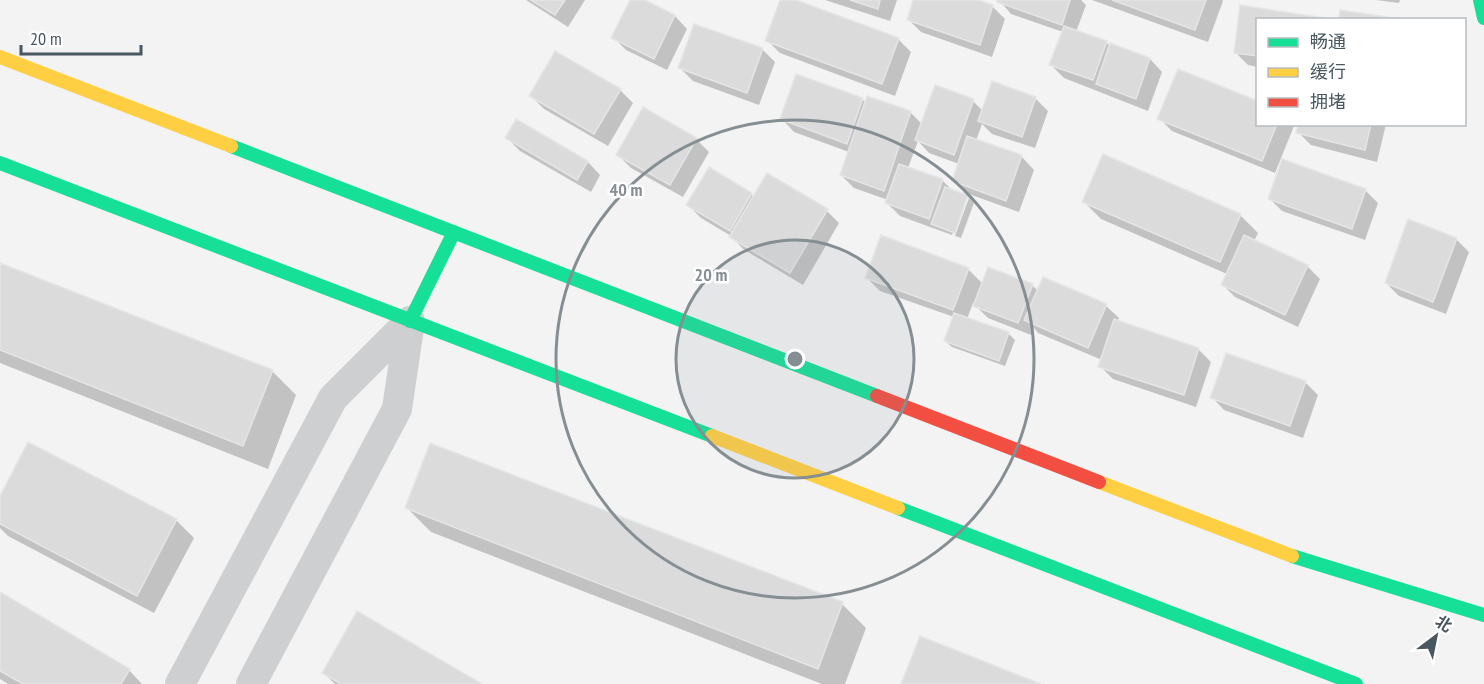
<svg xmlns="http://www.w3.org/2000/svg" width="1484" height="684" viewBox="0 0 1484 684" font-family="'PT Sans Narrow','Noto Sans SC',sans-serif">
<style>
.shadow{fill:#0003}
.building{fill:#dbdbdc;stroke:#e4e5e6;stroke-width:1.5}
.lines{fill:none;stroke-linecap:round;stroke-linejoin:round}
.street{stroke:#cdcfd1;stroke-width:30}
.fast{stroke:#16e098;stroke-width:14}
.slow{stroke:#ffcf43;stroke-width:14}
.jam{stroke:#f24e42;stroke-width:14}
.ring{fill:none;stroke:#848e93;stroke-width:3}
.centre{fill:#848e93;stroke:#fff;stroke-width:3}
.ring-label{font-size:18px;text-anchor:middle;font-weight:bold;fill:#848e93;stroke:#fff;stroke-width:5;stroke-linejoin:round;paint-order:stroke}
</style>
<rect width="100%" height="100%" fill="#f3f3f3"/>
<path class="shadow" d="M526 0H585L568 27Z
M631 0H642L675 16 687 29 667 70 626 50 613 37Z
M782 0H791L898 39 911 52 895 96 780 53 767 40Z
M825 0H897L890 21Z
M915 0H974L992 6 1005 19 992 57 921 32 908 19Z
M999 0H1081L1086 5 1076 32 1106 42 1111 47V45L1150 59 1162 72 1148 111 1064 78 1051 65 1063 32 1011 14Z
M1092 0H1222L1223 1 1208 42Z
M1376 0H1400L1399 3Z
M1241 7 1324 19V20H1258V67L1248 65 1235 52Z
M762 49 775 62 759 105 693 81 680 68Z
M620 90 633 103 608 146 544 109 531 96Z
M1035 98 1048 111 1035 148 992 134 982 124 976 141 1022 157 1034 170 1019 212 966 193 954 180 959 164 929 153 918 141 908 168 942 180 953 191 969 198H966L952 235 900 216 887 203 888 200 854 188 841 175 849 152 794 132 782 119 862 99 866 103 910 112 922 124 973 101 983 111Z
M1159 118 1258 124H1293L1294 126 1275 173 1172 131Z
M517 121 588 162 600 175 591 192 520 151 507 138Z
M1300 124H1386L1377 162 1311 145 1298 132Z
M696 139 709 152 683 197 631 168 618 155Z
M1365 190 1378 203 1365 240 1282 211 1269 198Z
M751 194 754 197 827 211 839 223 803 285 743 249 731 236 701 218 688 205Z
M969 198 974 203 961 238 955 236Z
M1084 202 1240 215 1258 233 1254 241 1308 267 1320 279 1298 327 1235 297 1222 284 1227 274 1101 219Z
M1456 239 1469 252 1446 314 1399 296 1386 283Z
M0 264 272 371 296 395 268 469 0 363Z
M968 269 983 284 1032 285 1038 291 1106 306 1119 318 1117 322 1198 349 1211 362 1196 407 1113 379 1100 366 1102 360 1038 333 1034 328 1031 335 988 318 973 303 967 319 1008 333 1015 340 1005 366 952 347 945 341 954 317 880 291 867 278Z
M1305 382 1318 395 1303 438 1224 410 1212 397Z
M0 499 176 520 194 538 154 613 8 536 0 528Z
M407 508 842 604 866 628 845 684H822L431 532Z
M0 594 129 670 142 684H8L0 679Z
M324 673 479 684H335Z"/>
<path class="building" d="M531 0H565L555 15Z
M630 0H645L675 15 654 59 611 38Z
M780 0H796L899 38 882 84 765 41Z
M850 0H880L878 9Z
M913 0H978L993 5 980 45 907 20Z
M997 0H1070L1062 25 997 2Z
M1112 0H1206L1195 30Z
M1240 5 1324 18V20H1258V56L1234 53Z
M1340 10 1400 19V20H1339Z
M694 24 763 48 747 93 678 68Z
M1064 26 1107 41 1093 80 1049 65Z
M1110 43 1150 58 1136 99 1096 84Z
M555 51 621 89 594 134 529 96Z
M1178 69 1258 101V124H1277L1262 161 1157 119Z
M796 74 863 98 847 144 780 119Z
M992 81 1036 97 1022 137 978 121Z
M935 85 974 99 954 155 915 140Z
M867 96 911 111 884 191 840 175Z
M643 107 697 138 670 185 616 155Z
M516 119 588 161 577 180 505 138Z
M1298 124H1371L1365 150 1296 133Z
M967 136 1022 155 1006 201 952 181Z
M1103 154 1241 214 1220 262 1082 202Z
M1282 159 1366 189 1352 229 1268 199Z
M899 164 943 179 929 219 885 203Z
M709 167 752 193 730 231 686 205Z
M767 173 828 209 790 273 729 237Z
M945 187 968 195 955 233 931 224Z
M1408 219 1457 238 1433 302 1385 283Z
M881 235 969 268 953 310 865 278Z
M1244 235 1308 265 1285 315 1221 285Z
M0 263 273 370 243 446 0 350Z
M988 267 1033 284 1018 323 973 306Z
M1043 277 1107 304 1088 348 1024 320Z
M954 313 1009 332 999 361 944 341Z
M1114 319 1199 348 1184 395 1098 367Z
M1226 353 1306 381 1290 426 1210 398Z
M28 442 177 519 137 596 0 524V496Z
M430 443 843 602 818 669 405 508Z
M0 592 130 669 121 684H23L0 671Z
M357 611 482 684H341L322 673Z
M920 636 1041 684H901Z"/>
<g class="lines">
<path class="street" d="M180 684 333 398 410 321
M251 684 397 409 410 321"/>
<path class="fast" d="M1480 0 1484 18
M231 146 877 396
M0 163 712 436
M410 321 454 232
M898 508 1356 684
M1292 556 1484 615"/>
<path class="slow" d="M0 57 231 146
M712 436 898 508
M1099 482 1292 556"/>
<path class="jam" d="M877 396 1099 482"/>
</g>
<circle cx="795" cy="359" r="119" fill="#848e93" fill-opacity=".12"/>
<g class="ring">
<circle cx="795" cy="359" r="119"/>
<circle cx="795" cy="359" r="239"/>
</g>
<circle cx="795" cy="359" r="9" class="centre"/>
<g class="ring-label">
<text x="626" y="196">40 m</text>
<text x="711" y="281">20 m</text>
</g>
<rect x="1256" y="18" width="210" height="108" fill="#ffffff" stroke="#b6bcbf" stroke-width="1.5"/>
<rect x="1268" y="38" width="30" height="9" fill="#16e098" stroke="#b6bcbf" stroke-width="1.5"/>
<text x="1310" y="48" font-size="18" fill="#495760">畅通</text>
<rect x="1268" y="68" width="30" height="9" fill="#ffcf43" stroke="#b6bcbf" stroke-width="1.5"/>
<text x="1310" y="78" font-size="18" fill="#495760">缓行</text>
<rect x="1268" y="98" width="30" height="9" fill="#f24e42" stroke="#b6bcbf" stroke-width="1.5"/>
<text x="1310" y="108" font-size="18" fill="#495760">拥堵</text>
<g transform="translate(1436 636) rotate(32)" stroke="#ffffff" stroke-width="4.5" paint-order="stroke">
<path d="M0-4.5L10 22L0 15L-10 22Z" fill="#495760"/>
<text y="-9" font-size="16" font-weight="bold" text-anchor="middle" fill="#495760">北</text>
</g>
<path d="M21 45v9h120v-9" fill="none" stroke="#495760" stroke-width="3"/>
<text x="30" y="45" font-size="18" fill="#495760" stroke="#ffffff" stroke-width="4.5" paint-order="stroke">20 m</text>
</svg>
